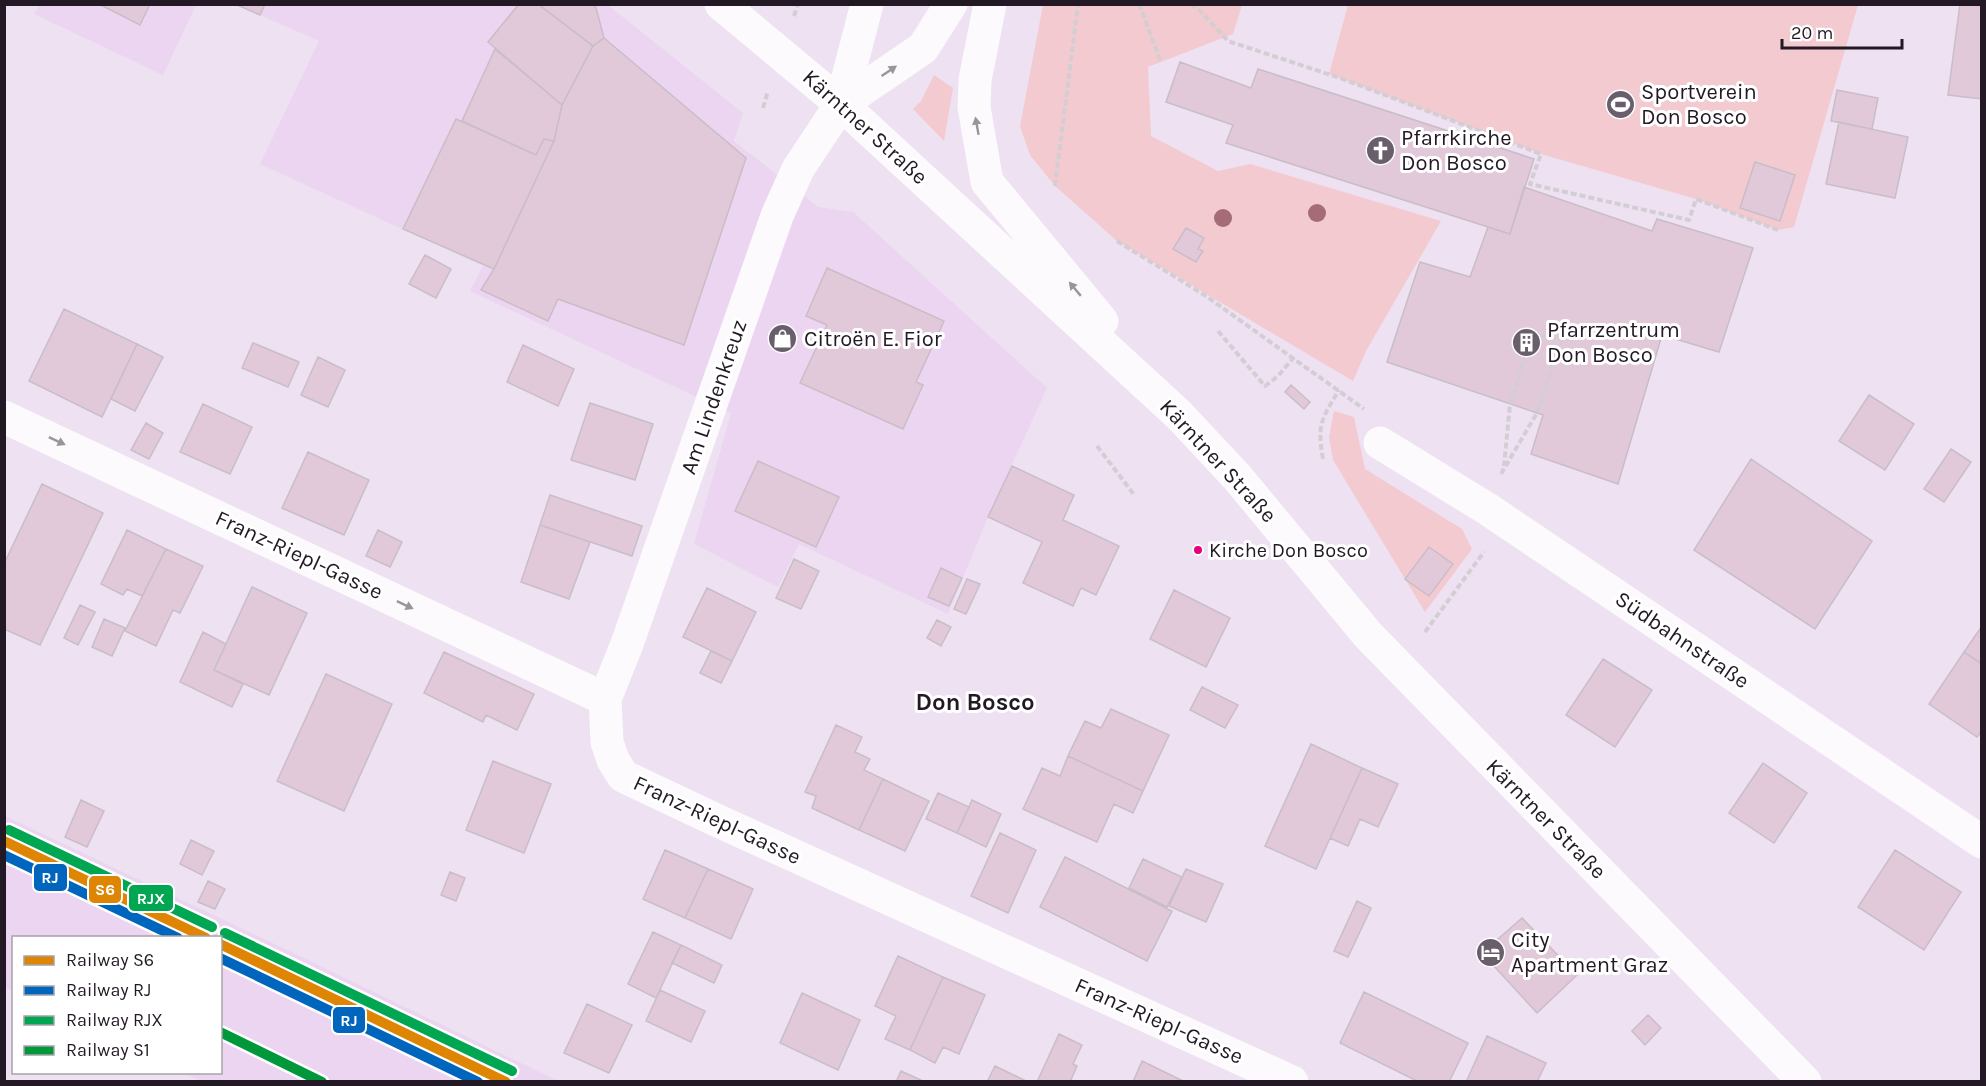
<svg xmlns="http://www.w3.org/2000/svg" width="1986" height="1086" viewBox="0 0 1986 1086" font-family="Karla,sans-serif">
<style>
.built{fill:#ebd5f1}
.green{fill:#f3cacf}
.building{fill:#e1c9d9;stroke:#c9bdc7;stroke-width:1.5}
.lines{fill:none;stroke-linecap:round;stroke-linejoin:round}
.path{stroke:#d2ced3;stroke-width:4;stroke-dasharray:6 3;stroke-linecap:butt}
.minor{stroke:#fcfafd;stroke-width:33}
.major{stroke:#fcfafd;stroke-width:33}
.rail-1-casing{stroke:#fff;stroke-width:15}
.rail-2-casing{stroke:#fff;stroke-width:15}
.rail-3-casing{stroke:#fff;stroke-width:15}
.rail-4-casing{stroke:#fff;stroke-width:15}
.rail-1{stroke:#de8604;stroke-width:10}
.rail-2{stroke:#0065bd;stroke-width:10}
.rail-3{stroke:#00a651;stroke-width:10}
.rail-4{stroke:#00983a;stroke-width:10}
.tree{fill:#a36c77}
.oneway{fill:#9a959b}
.bus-dot{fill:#e5007d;stroke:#fff;stroke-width:2}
.labels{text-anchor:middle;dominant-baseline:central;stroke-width:6;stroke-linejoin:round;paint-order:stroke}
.bus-label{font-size:20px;fill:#221924;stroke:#fff;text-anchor:start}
.poi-label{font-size:22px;fill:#221924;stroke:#fff;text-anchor:start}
.street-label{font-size:22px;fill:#221924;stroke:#fff}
.neighbourhood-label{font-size:24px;font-weight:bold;fill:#221924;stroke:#fff}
.line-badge{stroke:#fff;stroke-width:2}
.badge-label{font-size:16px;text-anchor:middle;font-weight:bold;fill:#fff}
</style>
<rect width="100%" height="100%" fill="#eee1f2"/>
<path class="built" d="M39 5H196L163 75 34 14Z
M237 5H608L743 113 734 141 818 207 853 212 1047 388 988 517 948 614 799 544 778 587 694 544 731 413 470 291 483 266 260 164 319 41Z
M5 816 283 948 558 1081H202L183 1073 220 1072V938H14L13 991 5 987Z"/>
<path class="green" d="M1043 5H1242L1233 34 1148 67 1151 136 1218 171 1250 164 1441 221 1366 351 1353 381 1117 241 1055 186 1030 155 1020 126Z
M1348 5H1858L1794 227 1778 230 1696 199 1541 154 1329 74Z
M934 75 953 88 944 141 913 109 921 101Z
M1334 411 1354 417 1365 469 1462 529 1472 549 1425 612 1333 460 1329 437Z"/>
<path class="building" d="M99 4H150L140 25Z
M235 4H265L260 15Z
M519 4H538L593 46 562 105 488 42Z
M538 4H592L596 8 604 38 593 46Z
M1960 4 1982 6V99L1948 95Z
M604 38 746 158 684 345 558 299 548 321 481 290 494 269 554 141 562 105 593 46Z
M495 49 562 105 554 141 544 139 536 155 462 121Z
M1180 62 1251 88 1258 69 1534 159 1510 234 1226 143 1233 125 1166 102Z
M1837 90 1878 98 1872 129 1831 121Z
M456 119 536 155 544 139 554 141 494 269 403 229Z
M1839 122 1908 137 1895 198 1826 184Z
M1755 162 1795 175 1780 221 1740 208Z
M1524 187 1652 231 1657 219 1753 248 1719 352 1662 335 1618 484 1531 454 1543 415 1387 362 1420 262 1470 277 1488 227 1510 234Z
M1186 228 1204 238 1198 249 1203 251 1196 262 1173 249Z
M425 255 451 269 436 298 409 284Z
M827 268 944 321 916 382 923 385 903 429 800 383 827 325 806 316Z
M64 309 137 344 102 417 29 381Z
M253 343 299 362 288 387 242 368Z
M137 344 163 357 135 411 111 399Z
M523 345 574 369 558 406 507 382Z
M318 357 345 370 328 407 301 395Z
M1291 385 1310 402 1304 409 1285 392Z
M1869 395 1914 424 1885 470 1839 441Z
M590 403 653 424 635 480 571 460Z
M203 404 252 427 230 474 180 452Z
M146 423 163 433 149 459 131 450Z
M1951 449 1971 462 1944 502 1924 489Z
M308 452 369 480 344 535 282 508Z
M1751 459 1872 541 1815 629 1694 550Z
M758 461 839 497 816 547 735 511Z
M1012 466 1074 495 1063 520 1119 546 1096 595 1081 588 1073 606 1023 583 1042 542 988 517Z
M42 484 103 513 40 645 4 629V564Z
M550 495 642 526 632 556 540 525Z
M540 525 590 542 569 599 521 582Z
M127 530 166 549 142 596 127 589 123 595 101 584Z
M378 530 402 542 390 567 366 556Z
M1429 547 1453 564 1429 596 1405 579Z
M166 549 203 566 180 613 173 610 156 646 125 631Z
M794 559 819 571 801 609 776 598Z
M941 568 962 578 949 606 928 597Z
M967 579 980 584 966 614 954 609Z
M252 587 307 613 269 695 214 670Z
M707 588 756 612 732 661 683 637Z
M1174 590 1230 618 1206 667 1150 639Z
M80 605 95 612 78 645 64 638Z
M104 619 125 628 112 656 92 647Z
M937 620 951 627 941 646 927 638Z
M1982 626V664L1964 652Z
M203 632 226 644 214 670 243 684 232 707 180 682Z
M711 651 732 661 721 683 700 673Z
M444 652 534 694 517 730 486 715 483 722 424 693Z
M1964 652 1982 664V731L1977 737 1929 704Z
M1603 659 1652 690 1615 747 1566 715Z
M326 674 392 704 344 811 277 781Z
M1202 687 1238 705 1225 728 1190 710Z
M1111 709 1169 735 1143 791 1068 756 1085 721 1101 728Z
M836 725 862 737 855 752 870 759 864 770 883 779 859 830 812 808 816 796 805 792Z
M1311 744 1362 768 1316 869 1265 846Z
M1068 756 1143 791 1133 813 1114 804 1097 842 1023 809 1042 768 1060 776Z
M493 761 551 784 524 853 466 830Z
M1763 763 1807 793 1774 843 1729 813Z
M1362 768 1398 784 1378 827 1360 819 1348 846 1330 838Z
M883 779 929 801 905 851 859 830Z
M938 793 969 807 957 833 926 819Z
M81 800 104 811 87 847 65 837Z
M972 800 1001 814 986 847 957 833Z
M1000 833 1036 850 1008 913 971 896Z
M191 840 214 851 202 875 180 864Z
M665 850 708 869 685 918 643 899Z
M1895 850 1961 892 1924 950 1858 907Z
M1065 857 1172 911 1147 961 1040 907Z
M1143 859 1182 877 1167 907 1129 888Z
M708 869 753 889 731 939 685 918Z
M1186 869 1223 884 1206 922 1169 906Z
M450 872 465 878 456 901 441 895Z
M208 881 225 889 215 909 198 902Z
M1357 901 1371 908 1348 957 1334 951Z
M1522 918 1577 975 1537 1013 1482 953Z
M653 932 681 945 656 998 628 984Z
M681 945 722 965 714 983 672 963Z
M898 956 943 977 910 1050 885 1039 896 1016 875 1006Z
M943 977 985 995 959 1054 943 1047 935 1063 910 1050Z
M660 990 705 1011 691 1042 646 1021Z
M1364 992 1468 1043 1449 1082H1419L1340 1043Z
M802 993 860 1020 838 1070 780 1043Z
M587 1004 632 1025 609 1073 564 1053Z
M1648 1015 1661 1028 1645 1045 1632 1031Z
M1059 1034 1082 1045 1073 1064 1077 1066 1070 1082H1037Z
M1487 1036 1546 1063 1537 1082H1466Z
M1142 1061 1185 1082H1133Z
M995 1066 1028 1082H987Z
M901 1071 925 1082H896Z"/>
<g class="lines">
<path class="path" d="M1139 4 1161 62
M1191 4 1200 11 1228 41 1340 78 1541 154 1530 184 1689 220 1696 199 1778 230
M794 16 798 4
M763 108 768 91
M1055 186 1078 4
M1117 241 1206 296 1364 409
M1218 331 1265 386 1278 376 1294 357
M1097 446 1135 496
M1323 459C1317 424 1321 420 1339 390
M1501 474 1537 413 1561 341 1533 334 1510 404 1504 466
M1425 632 1484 552"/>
<path class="minor" d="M841 104 798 169 777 216 627 644 605 699 607 742 613 760 623 776 716 820 1292 1082
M4 417 605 699
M1380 443 1486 508 1982 842"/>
<path class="major" d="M721 4 841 104 1179 415 1237 477 1368 635 1805 1082
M990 4 975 80 974 107 987 182 1102 321
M841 104 923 48 951 4
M841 104 867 4"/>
<defs>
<path id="rail-1" d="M4 841 206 938
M220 944 506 1082"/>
<path id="rail-2" d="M4 855 178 938
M220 958 478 1082"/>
<path id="rail-3" d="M9 830 212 927
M225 933 512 1071"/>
<path id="rail-4" d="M220 1032 322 1082"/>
</defs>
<use href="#rail-1" class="rail-1-casing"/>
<use href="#rail-2" class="rail-2-casing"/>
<use href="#rail-3" class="rail-3-casing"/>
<use href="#rail-4" class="rail-4-casing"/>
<use href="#rail-1" class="rail-1"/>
<use href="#rail-2" class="rail-2"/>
<use href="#rail-3" class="rail-3"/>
<use href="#rail-4" class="rail-4"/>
</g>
<g class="tree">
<circle cx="1317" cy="213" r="9"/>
<circle cx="1223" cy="218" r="9"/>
</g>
<defs><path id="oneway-solid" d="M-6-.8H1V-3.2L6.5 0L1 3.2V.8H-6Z" transform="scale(1.5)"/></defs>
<g class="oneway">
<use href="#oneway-solid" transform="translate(889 71) rotate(-34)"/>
<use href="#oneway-solid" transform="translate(977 126) rotate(-100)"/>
<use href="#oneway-solid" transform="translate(1075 289) rotate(-130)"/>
<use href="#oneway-solid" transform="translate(57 441) rotate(25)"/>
<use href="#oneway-solid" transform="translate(405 605) rotate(25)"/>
</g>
<defs>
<symbol id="stadium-disc" viewBox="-11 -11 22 22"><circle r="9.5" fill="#695f6c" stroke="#fff"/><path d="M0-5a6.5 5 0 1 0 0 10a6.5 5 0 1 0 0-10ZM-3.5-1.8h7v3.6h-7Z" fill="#fff"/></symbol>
<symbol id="church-disc" viewBox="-11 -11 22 22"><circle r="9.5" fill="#695f6c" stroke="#fff"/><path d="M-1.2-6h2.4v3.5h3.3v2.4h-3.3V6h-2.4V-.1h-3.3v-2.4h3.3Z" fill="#fff"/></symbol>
<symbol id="shop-disc" viewBox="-11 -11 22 22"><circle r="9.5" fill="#695f6c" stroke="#fff"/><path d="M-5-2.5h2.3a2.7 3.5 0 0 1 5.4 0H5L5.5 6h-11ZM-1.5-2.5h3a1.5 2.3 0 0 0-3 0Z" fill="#fff"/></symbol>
<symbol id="building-disc" viewBox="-11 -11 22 22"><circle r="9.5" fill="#695f6c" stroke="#fff"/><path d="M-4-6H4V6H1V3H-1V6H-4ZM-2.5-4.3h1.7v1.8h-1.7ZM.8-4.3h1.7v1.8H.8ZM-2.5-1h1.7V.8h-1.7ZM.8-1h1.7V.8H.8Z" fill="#fff"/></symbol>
<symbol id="hotel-disc" viewBox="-11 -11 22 22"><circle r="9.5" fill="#695f6c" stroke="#fff"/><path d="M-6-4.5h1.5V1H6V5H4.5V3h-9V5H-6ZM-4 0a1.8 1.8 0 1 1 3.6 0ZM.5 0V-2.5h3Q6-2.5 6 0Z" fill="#fff"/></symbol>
</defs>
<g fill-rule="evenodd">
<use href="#stadium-disc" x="1604" y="88" width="33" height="33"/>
<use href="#church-disc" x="1364" y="134" width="33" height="33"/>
<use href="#shop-disc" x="766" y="322" width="33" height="33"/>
<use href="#building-disc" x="1510" y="326" width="33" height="33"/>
<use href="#hotel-disc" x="1474" y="936" width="33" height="33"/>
</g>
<circle class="bus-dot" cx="1198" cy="550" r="5"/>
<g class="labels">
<g class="bus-label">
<text x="1209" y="550">Kirche Don Bosco</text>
</g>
<g class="poi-label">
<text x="1641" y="92">Sportverein<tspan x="1641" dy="25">Don Bosco</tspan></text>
<text x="1401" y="138">Pfarrkirche<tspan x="1401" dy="25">Don Bosco</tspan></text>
<text x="1547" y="330">Pfarrzentrum<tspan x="1547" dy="25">Don Bosco</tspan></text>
<text x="804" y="339">Citroën E. Fior</text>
<text x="1511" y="940">City<tspan x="1511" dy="25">Apartment Graz</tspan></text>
</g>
<g class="street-label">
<text transform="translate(865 127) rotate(42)">Kärntner Straße</text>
<text transform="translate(714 397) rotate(-71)">Am Lindenkreuz</text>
<text transform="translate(1218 461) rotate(47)">Kärntner Straße</text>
<text transform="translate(299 555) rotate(25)">Franz-Riepl-Gasse</text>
<text transform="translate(1682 640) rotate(34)">Südbahnstraße</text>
<text transform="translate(1546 819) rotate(45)">Kärntner Straße</text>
<text transform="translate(717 820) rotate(25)">Franz-Riepl-Gasse</text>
<text transform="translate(1159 1021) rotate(24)">Franz-Riepl-Gasse</text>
</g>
<g class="neighbourhood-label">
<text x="975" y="702">Don Bosco</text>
</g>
</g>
<g class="line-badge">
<rect x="33" y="863" width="35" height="29" rx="6" fill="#0065bd"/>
<rect x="88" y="875" width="34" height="29" rx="6" fill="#de8604"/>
<rect x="128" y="884" width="46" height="28" rx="6" fill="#00a651"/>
<rect x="332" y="1006" width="34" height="28" rx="6" fill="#0065bd"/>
</g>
<g class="badge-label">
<text x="50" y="883">RJ</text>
<text x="105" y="895">S6</text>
<text x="151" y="904">RJX</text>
<text x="349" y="1026">RJ</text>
</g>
<rect width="1986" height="1086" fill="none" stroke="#221924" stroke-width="12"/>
<rect x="12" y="936" width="210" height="138" fill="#ffffff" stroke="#a7a3a7" stroke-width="1.5"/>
<rect x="24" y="956" width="30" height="9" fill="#de8604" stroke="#a7a3a7" stroke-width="1.5"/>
<text x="66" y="966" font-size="18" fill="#221924">Railway S6</text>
<rect x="24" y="986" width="30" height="9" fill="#0065bd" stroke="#a7a3a7" stroke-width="1.5"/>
<text x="66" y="996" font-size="18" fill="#221924">Railway RJ</text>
<rect x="24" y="1016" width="30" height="9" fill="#00a651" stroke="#a7a3a7" stroke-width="1.5"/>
<text x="66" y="1026" font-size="18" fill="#221924">Railway RJX</text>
<rect x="24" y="1046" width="30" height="9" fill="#00983a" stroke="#a7a3a7" stroke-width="1.5"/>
<text x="66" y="1056" font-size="18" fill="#221924">Railway S1</text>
<path d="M1782 39v9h120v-9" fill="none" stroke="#221924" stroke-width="3"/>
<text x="1791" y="39" font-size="18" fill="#221924" stroke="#ffffff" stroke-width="4.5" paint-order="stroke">20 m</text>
</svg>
